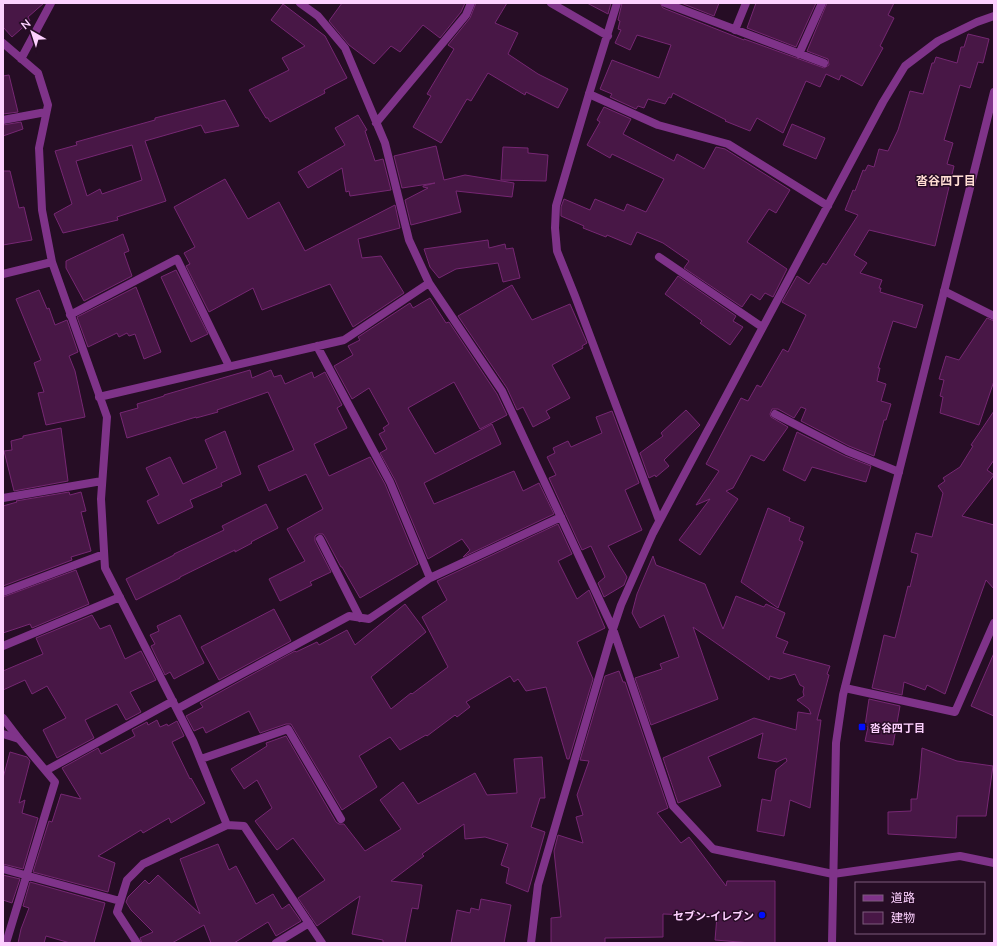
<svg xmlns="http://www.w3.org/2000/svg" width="997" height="946" viewBox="0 0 997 946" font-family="Lato,'Noto Sans JP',sans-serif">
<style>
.building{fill:#481746;stroke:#762773;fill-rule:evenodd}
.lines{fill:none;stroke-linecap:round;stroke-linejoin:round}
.service{stroke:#7f3389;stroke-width:8}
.minor{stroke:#7f3389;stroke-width:8}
.tertiary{stroke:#7f3389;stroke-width:8}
.poi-dot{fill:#000dfc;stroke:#260d25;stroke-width:1.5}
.labels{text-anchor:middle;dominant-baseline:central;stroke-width:3;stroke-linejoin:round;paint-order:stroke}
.poi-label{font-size:11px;font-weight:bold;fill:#fdd1ff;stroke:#260d25;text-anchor:start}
.neighbourhood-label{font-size:12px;font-weight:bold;fill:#ffddd3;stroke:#260d25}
</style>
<rect width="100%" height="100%" fill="#260d25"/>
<path class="building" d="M3 3H44L28 17 30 21 12 37 3 27Z
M342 3H465L461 12 440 38 423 25 400 52 391 46 374 64 349 45 329 21Z
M476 3H507L495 23 518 33 508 54 538 74 568 89 558 108 526 92 525 95 488 73 471 101 467 99 441 143 413 127 431 96 427 94 454 49 448 45 470 18Z
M587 3H611L608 14Z
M622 3H660L663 8 744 40V39L824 68 829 65 828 59 807 51 827 3H894L888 15 894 18 880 46 883 48 862 86 841 75 839 80 826 74 820 87 806 81 783 133 757 118 750 131 725 121 726 120 673 93 671 98 669 97 665 104 648 99 644 108 638 106 636 109 610 97 612 94 600 89 612 60 659 78 671 45 637 35 630 50 615 43 621 30 618 29 620 21 618 20Z
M681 3H719L714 16Z
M756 3H816L796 47 747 28Z
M283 4 325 36 347 78 324 90 325 93 270 122 268 118H266L249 90 289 70 282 58 305 46 271 20Z
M968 34 989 39 983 63 978 62 970 88 960 85 944 140 953 143 947 164 954 166 935 246 869 230 854 255 867 263 860 273 882 280 879 288H881L880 292 923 305 916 328 893 321 878 368H880L877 381 886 384 881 401 891 404 886 420H884L874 456 849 446 801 421 806 409 801 407 794 418 778 409H772L770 414 771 417 788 427 764 461 751 455 733 488 726 491 738 499 700 555 679 540 710 499 696 505 719 471 706 464 741 398 748 401 757 385 761 387 783 349 788 352 806 315 782 302 797 276 809 284 823 263 826 265 858 215 845 210 853 190 855 191 863 170 865 171 868 165 874 167 879 149 888 151 898 130 910 91 923 94 932 63H934L936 57 957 63 961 47H964Z
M9 75 18 112 3 114V76Z
M225 100 239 126 205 133 201 125 145 141 166 201 117 217 118 220 63 233 54 214 72 204 55 151 77 145 76 142 155 120V118ZM132 145 142 180 102 194 100 189 87 196 76 161Z
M604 107 631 119 623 134 674 161 677 154 704 169 716 147 725 149 790 190 776 213 769 209 747 242 787 269 773 297 765 293 760 300 751 294 742 307 684 268 689 261 663 243 637 232 631 245 607 235 606 237 583 228 584 226 561 216V207L564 199 590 210 595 199 624 211 627 204 646 212 664 179 612 154 610 158 587 145 600 122 597 120Z
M358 115 367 130 365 131 375 161 383 159 391 190 350 196 349 191 346 192 342 168 308 188 298 172 345 145 335 128Z
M21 122 23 129 3 136V125Z
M792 124 825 138 816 159 783 145Z
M436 146 444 180 465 175 514 183 512 197 456 191 461 212 411 225 405 200 428 188 423 187V186L435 183 402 188 394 156Z
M503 147 528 148V153L548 155 546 181 501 180Z
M3 171H10L19 208 24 207 32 240 3 245Z
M225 179 248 219 279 202 305 251 395 205 400 228 358 239 362 258 381 256 404 293 353 327 330 284 262 310 253 288 209 312 186 266 190 264 184 253 195 247 174 207Z
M123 234 129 251 124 253 132 276 84 301 66 268V261Z
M488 240 489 248 505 244 506 249 513 248 520 278 503 282 498 263 456 269 439 278 430 267 424 249Z
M176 270 208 334 191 342 161 277Z
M678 276 736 316 733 321 743 327 730 345 700 323 702 321 665 294Z
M512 285 532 320 570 304 587 343 582 346 583 348 552 365 570 398 546 411 550 418 533 427 523 407 517 410 507 388 458 316Z
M136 287 161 352 144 359 135 334 129 336 127 333 119 337 117 333 88 347 77 317Z
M39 290 47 309 49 308 55 325 67 320 78 352 69 356 75 371 85 417 46 425 38 393 44 392 34 363 41 360 16 299Z
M430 298 446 323 449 322 497 394 507 415 480 429 454 382 408 408 435 454 492 424 501 444 424 483 434 504 514 471 523 491 539 483 554 514 463 557 470 550 462 539 428 559 395 480 380 453 387 449 379 434 385 431 383 428 389 424 369 388 352 399 334 366 353 355 348 346 360 340 358 337 410 303 413 308Z
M987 318 994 321V381L979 425 940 413 943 397 940 396 944 380 939 379 946 356 959 360Z
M250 370 252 378 271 370 274 377 281 375 285 384 312 372 314 378 325 372 342 405 337 408 347 428 314 444 329 476 370 457 385 484 418 564 360 598 342 567H341L325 537 323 534H318L315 536V541L331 572 310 582 312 585 280 601 269 579 305 561 287 529 323 509 306 474 269 491 258 466 294 450 268 392 217 410 218 412 196 418V417L127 438 120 413 138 408 137 404 164 396V395Z
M686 410 700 425 664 460 669 466 656 477 655 475 649 478 640 453 663 436 661 433Z
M612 411 639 483 625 490 642 530 608 546 627 577 624 585 604 597 598 583 605 577 591 546 582 550 549 478 556 475 547 457 555 453 553 448 568 441 571 447 602 433 596 417Z
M994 411V460L987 470 994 475 962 516 994 525V589L986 580 945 694 927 685 925 690 904 682 902 695 872 688 884 635 895 638 908 586 910 587 918 554 911 552 916 533 932 537 943 493 938 486 945 481 943 478 960 467 973 446 971 445Z
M61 428 68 481 14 491 4 451 12 450 11 441 23 438V436Z
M225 431 241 474 221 483 222 486 190 500 193 507 158 524 147 501 159 495 146 468 170 457 183 484 217 468 205 440Z
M797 432 845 456 871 466 866 482 812 467 805 481 783 470Z
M69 492 70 495 81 492 86 511 81 512 91 551 71 557 72 560 3 586V506L17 502 16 501Z
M266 504 278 528 251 542 252 543 235 552V550L180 577V578L136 600 126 579 174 555V554L224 530 222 526Z
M768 508 790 518 789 521 804 527 799 540 803 542 778 608 741 582Z
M558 524 572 554 558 561 577 599 589 590 605 628 577 642 593 679 569 759H567L546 687 526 691 518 679 514 682 510 676 466 702 470 707 457 717 455 715 427 736 426 735 400 750 390 737 359 756 377 787 342 810 291 724H286L260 733 249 711 206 733 203 727 194 731 186 716 203 707 200 703 295 651 296 652 317 642 319 645 347 630 355 645 405 604 426 632 371 677 391 709 411 693 412 694 448 667 422 617 447 600 437 581Z
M653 556 656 565 705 584 723 629 736 596 764 607 766 604 785 613 776 637 788 642 783 653 830 666 827 674 829 675 817 720H821L810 808 790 800 784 836 757 831 762 799 771 801 776 770 787 761 786 758 777 762 758 758 763 733 708 757 721 786 678 803 663 758 754 718 796 730 798 712 811 714 809 709 797 700 804 696 803 692 804 687 800 685 795 674 780 679 770 676 769 680 693 627 718 699 651 725 635 678 662 669 660 664 679 657 664 615 640 628 632 613 637 594Z
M76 570 89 604 32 628 30 624 3 633V597Z
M274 609 291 641 219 680 201 647Z
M92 615 100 629 110 625 125 659 141 651 156 680 130 692 141 712 126 720 117 704 85 720 94 738 57 758 43 730 66 718 47 686 32 694 25 680 3 690V671L43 654 36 638Z
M180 615 204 663 174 679 170 672 165 675 151 646 155 644 150 635 159 631 157 626Z
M994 653V716L971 706Z
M619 671 623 682H625L668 808 657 813 681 843 689 837 726 886 727 881H775V943H751L715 940 717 916 663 914V937L605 938V943H551V918L561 917 554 851 558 835 583 843 576 817 583 815 577 795 589 761 580 760 605 676Z
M869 699 900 706 893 745 865 741 868 727 865 726Z
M157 720 160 727 167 724 168 726 177 721 184 736 172 742 190 779 191 778 205 803 171 823 169 818 143 833 141 830 98 856 115 863 108 892 33 872 49 821 52 822 61 794 81 799 62 768 98 748 101 754 135 736 132 730 147 722 148 725Z
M286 736 336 822 339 824H344L365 851 401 829 380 800 403 782 418 804 475 773 487 795 517 793 514 759 542 757 545 798H540L531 827 545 832 528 892 506 883 509 868 501 865 508 844 485 837 465 839 464 824 422 854 424 856 391 881 422 885 418 909 412 908 405 943H383V940L352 934 360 896 317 926 298 898 325 880 293 838 277 850 255 821 272 808 257 780 244 789 231 769 267 746 266 743Z
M922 748 957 761 993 766 986 816H957L956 838 888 834V812L911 811V799H917L920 774Z
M10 752 27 757 30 761 19 803 25 800 22 813 38 818 23 869 3 864V778Z
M218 844 229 870 236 866 256 904 273 894 282 909 289 904 301 921 276 936 268 922 234 943H211L204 925 172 943H142L140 938 153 932 131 910 126 902 128 897 145 880 149 884 158 875 200 914 180 859Z
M3 875 20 879 12 903 3 900Z
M30 882 105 903 94 943H70L46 936 44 943H18L21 929 29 908 23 906Z
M481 899 511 905 504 943H451L457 910 470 913 471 908 479 910Z"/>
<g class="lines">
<path class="service" d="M589 94 556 206 555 228 557 251 575 296 659 520
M70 315 177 259 229 366
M775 414 847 451 899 472
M3 718 19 739"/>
<path class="minor" d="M300 3 318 16 345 48 385 143 409 240 429 283 502 391 613 629 673 806 713 849 833 874 960 856 994 863
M551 3 608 36
M617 3 589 94 658 125 728 144 828 206
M665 3 824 63
M735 30 746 3
M3 43 38 73 48 105 39 148 42 210 52 262 107 417 101 499 105 568 193 741 227 825
M799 54 822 3
M21 59 51 3
M3 120 46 112
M376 123 466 15 471 3
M659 257 762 327
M3 274 52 262
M944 291 994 316
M317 346 390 482 430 578
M99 397 344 340 429 283
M3 498 102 481
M320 539 360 618
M3 592 104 554
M3 646 120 597
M845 688 955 712 994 623
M177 709 349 616 369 619 430 578 561 517
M3 734 19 739 55 782 6 943
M201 759 288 729 341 819
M47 770 173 701
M3 869 120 901
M137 943 117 912 127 880 143 864 227 825 244 826 322 943
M276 943 309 923
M531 943 538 885 613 629 621 605 653 533 883 102 905 66 938 41 977 22 994 16"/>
<path class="tertiary" d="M832 943 836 743 843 695 994 92"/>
</g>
<g class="poi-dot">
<rect x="858" y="723" width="8" height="8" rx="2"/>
<circle cx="762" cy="915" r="4"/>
</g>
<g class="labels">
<g class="poi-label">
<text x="870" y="727">沓谷四丁目</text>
<text x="754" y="915" text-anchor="end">セブン-イレブン</text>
</g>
<g class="neighbourhood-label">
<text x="946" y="180">沓谷四丁目</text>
</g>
</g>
<rect width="997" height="946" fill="none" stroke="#fdd1ff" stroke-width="8"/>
<rect x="855" y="882" width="130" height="52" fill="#260d25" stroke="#7c5b7c"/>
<rect x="863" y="895" width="20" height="6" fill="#7f3389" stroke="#7c5b7c"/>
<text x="891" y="902" font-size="12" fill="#fdd1ff">道路</text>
<rect x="863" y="912" width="20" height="12" fill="#481746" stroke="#7c5b7c"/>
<text x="891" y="922" font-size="12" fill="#fdd1ff">建物</text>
<g transform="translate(32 32) rotate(321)" stroke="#260d25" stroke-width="3" paint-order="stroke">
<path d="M0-3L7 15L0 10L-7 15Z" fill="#fdd1ff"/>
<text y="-6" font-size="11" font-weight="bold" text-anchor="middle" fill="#fdd1ff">N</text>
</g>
</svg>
